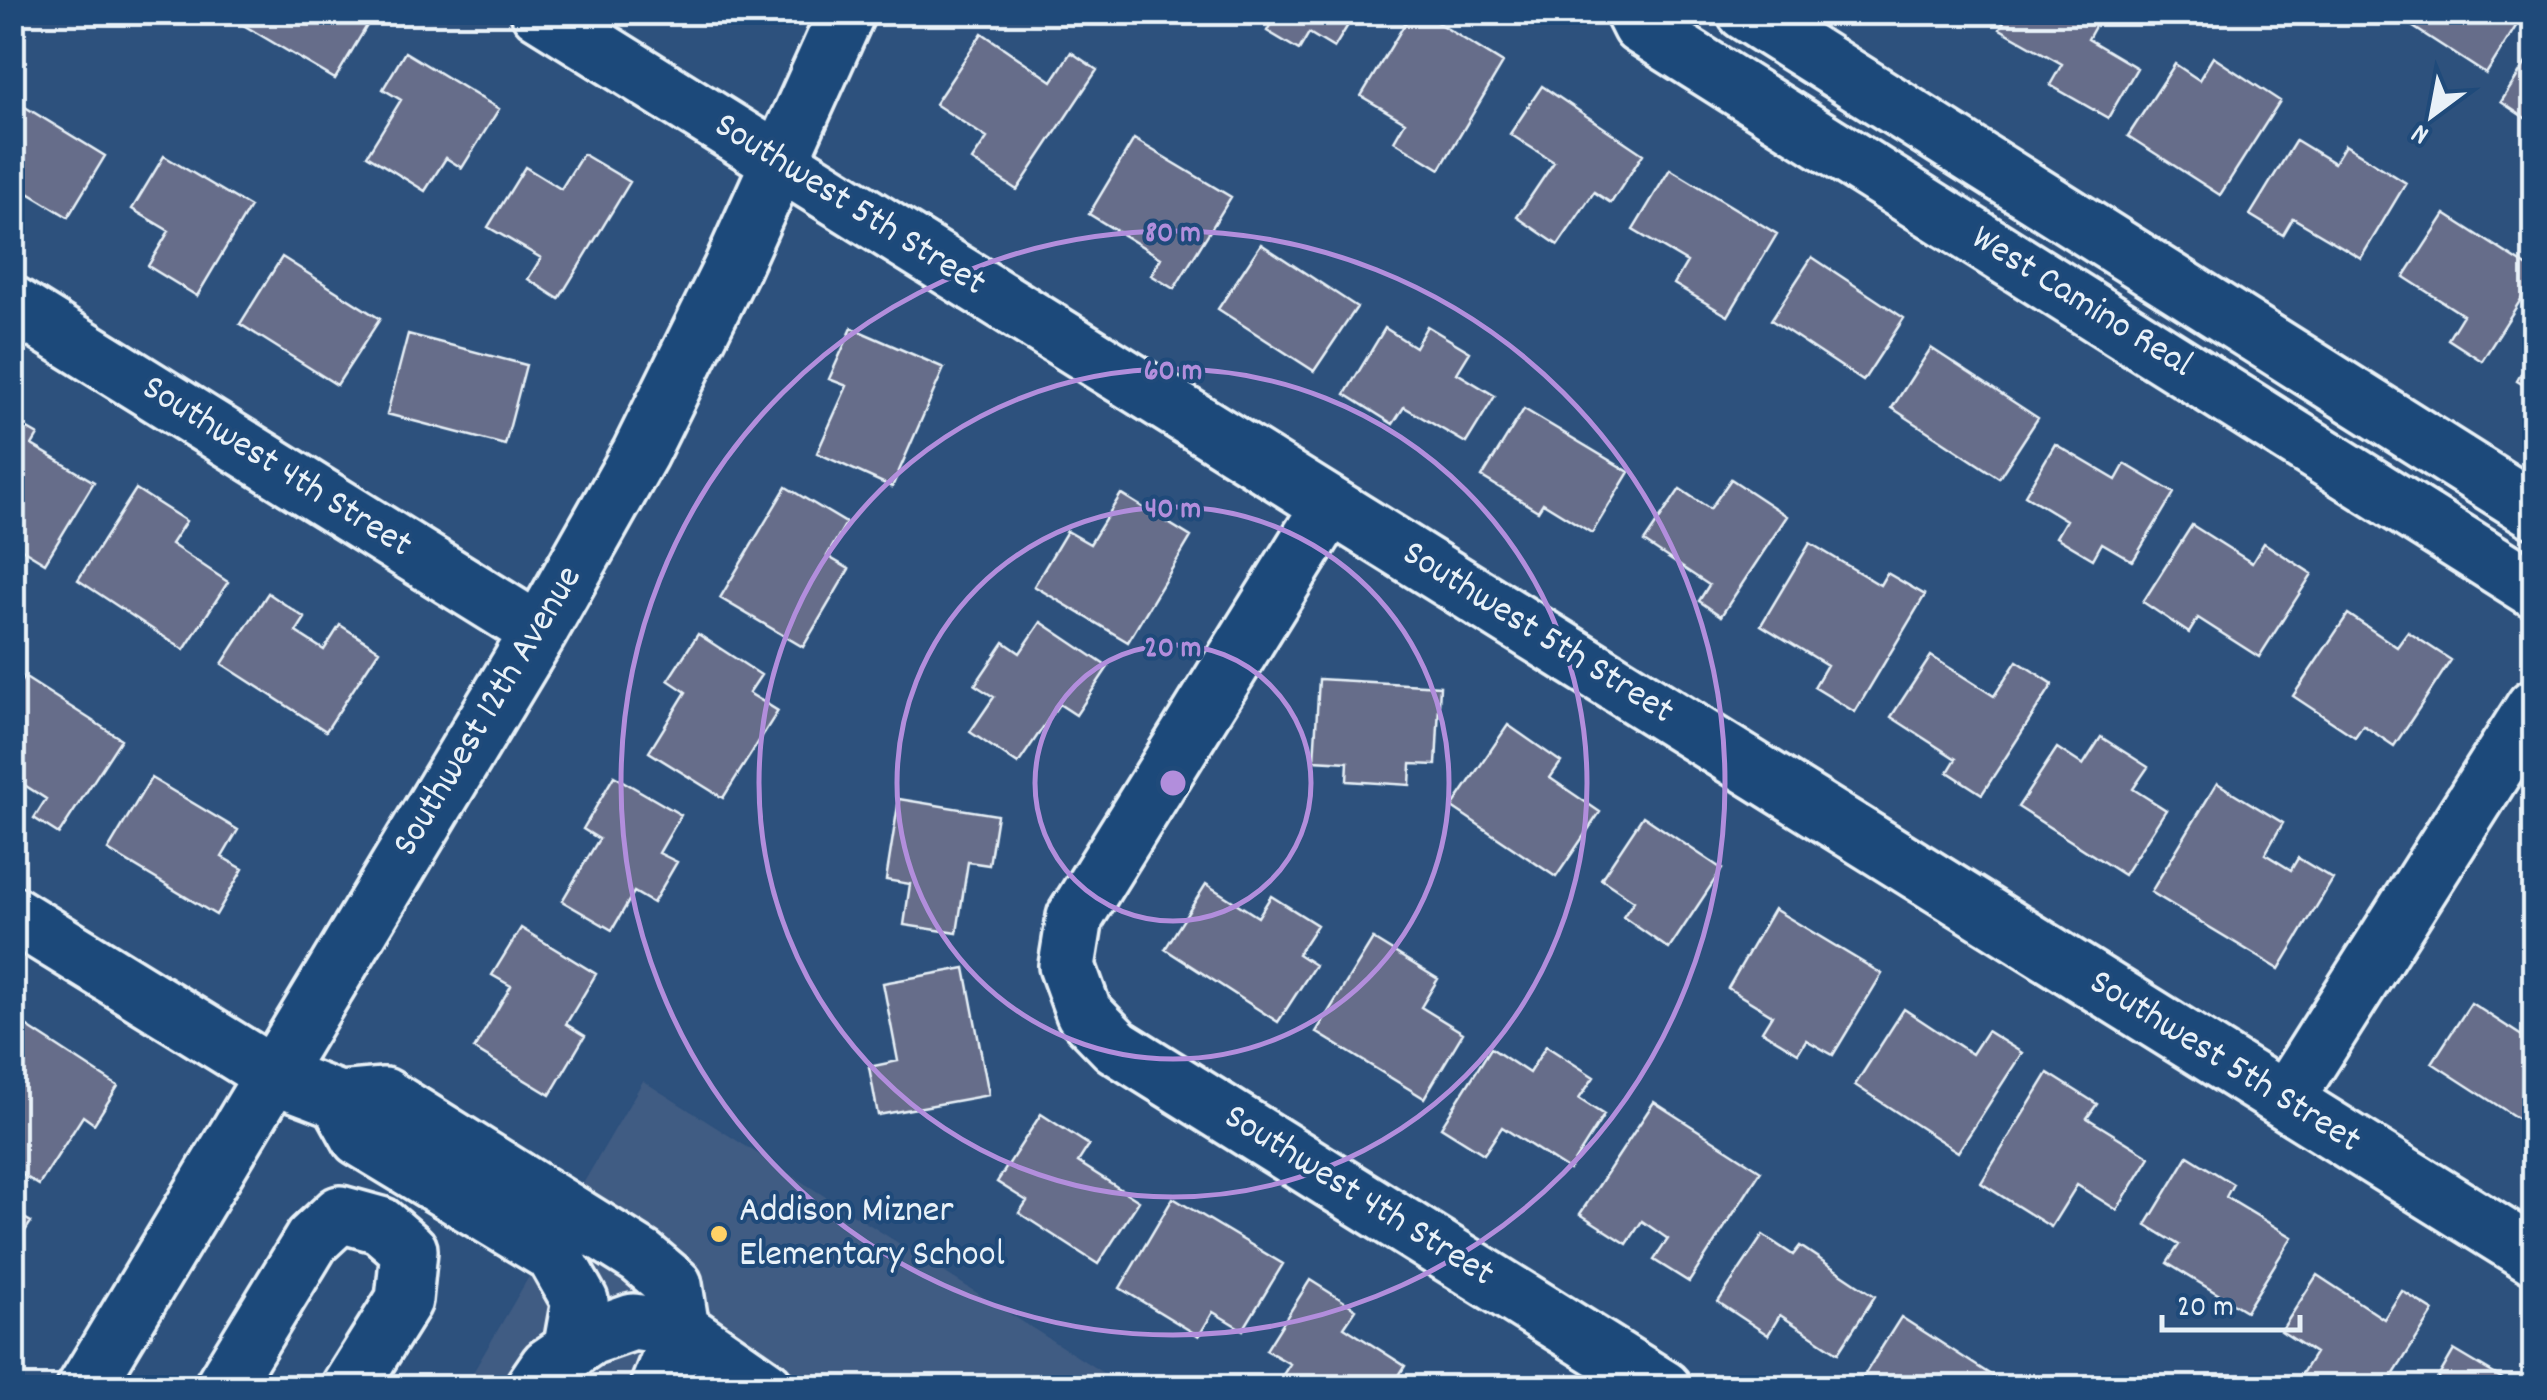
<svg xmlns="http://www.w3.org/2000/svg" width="2547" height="1400" viewBox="0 0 2547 1400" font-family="Dekko,sans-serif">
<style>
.built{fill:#415c83}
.building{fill:#666d8a;stroke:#e8f1f8;stroke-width:2.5}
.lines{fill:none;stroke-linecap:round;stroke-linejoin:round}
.minor-casing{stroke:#e8f1f8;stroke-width:62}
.minor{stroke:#1f4a7a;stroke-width:55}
.ring{fill:none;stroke:#b28edc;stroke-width:5}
.poi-dot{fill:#ffd166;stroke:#1f4a7a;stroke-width:4}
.labels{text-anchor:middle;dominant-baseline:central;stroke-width:8;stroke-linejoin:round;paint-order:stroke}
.street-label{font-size:38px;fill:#e8f1f8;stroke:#1f4a7a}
.poi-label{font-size:38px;fill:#e8f1f8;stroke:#1f4a7a;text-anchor:start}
.centre{fill:#b28edc;stroke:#1f4a7a;stroke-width:5}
.ring-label{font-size:30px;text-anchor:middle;font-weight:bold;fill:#b28edc;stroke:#1f4a7a;stroke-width:8;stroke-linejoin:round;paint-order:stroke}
</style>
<rect width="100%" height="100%" fill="#2d517d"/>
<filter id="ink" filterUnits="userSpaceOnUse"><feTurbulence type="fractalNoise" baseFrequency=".01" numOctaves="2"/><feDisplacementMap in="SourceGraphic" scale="20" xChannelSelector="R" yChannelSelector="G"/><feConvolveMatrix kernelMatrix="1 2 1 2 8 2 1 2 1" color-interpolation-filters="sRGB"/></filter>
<g filter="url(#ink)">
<path class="built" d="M643 1081 1125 1387 464 1388Z"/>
<path class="building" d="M231 12H360L371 19 335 79 228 16Z
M1277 12H1356L1334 48 1309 33 1299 50 1267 31Z
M1412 12H1420L1503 63 1440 169 1394 141 1405 122 1361 96Z
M2009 12H2103L2088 39 2137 68 2108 118 2050 85 2062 64 2000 29Z
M2390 12H2525L2486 74Z
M982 33 1052 81 1071 52 1097 70 1017 190 972 160 987 138 935 104Z
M2534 50V124L2501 102Z
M405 52 499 109 462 168 446 158 425 191 367 155 401 100 383 89Z
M2213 57 2280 101 2220 195 2128 136 2175 64 2199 80Z
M1542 86 1643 154 1611 203 1594 192 1558 245 1517 217 1554 162 1510 134Z
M12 99 105 156 68 217 12 183Z
M1134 139 1231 197 1174 289 1151 275 1161 258 1089 214Z
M2296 140 2334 163 2345 145 2406 183 2361 258 2293 218 2283 235 2250 215Z
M583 154 630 182 559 299 528 279 541 258 488 227 525 167 561 189Z
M164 156 250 207 197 296 148 266 169 231 132 209Z
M1670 169 1777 234 1728 316 1674 284 1687 262 1633 230Z
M2445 214 2534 271V279L2482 361 2448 339 2463 315 2404 277Z
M1261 244 1357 307 1314 371 1218 309Z
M282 257 380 319 337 385 240 324Z
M1812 257 1904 318 1863 381 1771 320Z
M1427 326 1470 352 1457 373 1495 396 1466 443 1404 407 1393 424 1345 394 1385 328 1415 347Z
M852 328 944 368 892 487 817 453 847 386 829 379Z
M408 334 526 365 505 445 387 414Z
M1931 348 2038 418 1999 478 1892 408Z
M2534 351V391L2517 381Z
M1524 409 1629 472 1592 533 1543 503 1538 511 1482 477Z
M12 420 38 435 32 445 94 482 45 563 12 543Z
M2055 444 2116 480 2125 464 2174 493 2133 561 2102 543 2093 559 2056 537 2066 520 2025 495Z
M1731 479 1787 516 1721 616 1699 601 1709 585 1644 542 1680 489 1710 509Z
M786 487 846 523 827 556 849 569 803 647 720 598Z
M136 489 186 521 171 544 228 582 184 650 78 580Z
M1121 494 1191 537 1128 642 1034 586 1067 531 1090 544Z
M2192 525 2252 563 2264 543 2312 574 2259 657 2198 618 2189 633 2143 602Z
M1810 543 1880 585 1887 573 1925 595 1855 712 1814 687 1827 665 1761 625Z
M268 593 305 618 296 632 324 650 340 625 379 650 326 731 222 664Z
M2348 614 2397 647 2408 632 2451 660 2394 746 2363 725 2355 737 2293 696Z
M1041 622 1108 667 1076 715 1059 704 1018 764 970 732 994 697 975 685 1004 642 1020 653Z
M698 634 761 675 749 693 778 711 723 798 649 752 686 692 668 680Z
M1931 656 1994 696 2017 661 2053 684 1982 794 1948 772 1956 759 1891 717Z
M24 677 121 739 59 834 34 818 46 799 12 777V695Z
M1319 679 1440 686 1436 765 1411 764 1410 785 1347 781 1348 762 1314 760Z
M1508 725 1561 762 1550 778 1600 812 1556 877 1452 807Z
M2101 737 2148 767 2133 789 2166 810 2124 875 2018 807 2057 748 2083 765Z
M614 776 681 815 659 853 677 862 653 903 634 892 612 930 562 901 599 839 583 829Z
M151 778 238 830 222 857 243 869 216 915 108 850Z
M2217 783 2283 823 2265 854 2291 870 2298 858 2333 879 2279 969 2151 892Z
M899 799 997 815 989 865 968 862 957 933 904 925 910 884 886 880Z
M1643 816 1722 869 1669 949 1623 917 1634 901 1601 879Z
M1206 884 1258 917 1271 896 1317 925 1298 954 1315 965 1278 1022 1165 949Z
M1774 909 1882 974 1833 1055 1806 1040 1798 1053 1762 1031 1772 1015 1728 988Z
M521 928 596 974 566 1024 585 1036 550 1095 474 1049 511 986 492 975Z
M1373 939 1438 979 1421 1007 1463 1033 1424 1098 1316 1032Z
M965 968 989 1095 878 1115 869 1067 898 1061 883 983Z
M2471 1003 2525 1038 2534 1024V1129L2432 1063Z
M1904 1009 1972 1054 1987 1031 2022 1053 1958 1152 1855 1085Z
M26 1026 118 1086 94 1124 83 1116 39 1185 12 1168V1047Z
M1546 1046 1594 1077 1579 1099 1604 1115 1569 1170 1502 1127 1484 1154 1441 1127 1491 1048 1529 1073Z
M2048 1073 2097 1104 2087 1118 2150 1157 2117 1210 2077 1185 2051 1227 1981 1183Z
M1654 1102 1761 1171 1689 1282 1654 1260 1668 1239 1642 1221 1627 1244 1580 1214Z
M1041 1114 1089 1145 1078 1162 1139 1201 1098 1264 1019 1213 1027 1201 997 1182Z
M2188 1156 2233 1184 2226 1197 2292 1237 2246 1311 2167 1263 2179 1245 2146 1225Z
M1173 1198 1283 1264 1243 1330 1213 1312 1199 1336 1120 1288Z
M12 1211 31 1222 12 1251Z
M1763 1235 1793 1255 1800 1246 1875 1296 1838 1353 1780 1315 1768 1335 1718 1302Z
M2317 1275 2384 1319 2402 1291 2434 1311 2385 1388H2322L2301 1375 2315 1353 2281 1331Z
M1310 1280 1356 1309 1344 1327 1405 1366 1391 1388 1275 1387 1290 1364 1266 1350Z
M1901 1317 2008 1386 1856 1388Z
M2454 1350 2518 1388H2432Z"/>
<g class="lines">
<defs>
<path id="minor" d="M539 12 2534 1256
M1633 12 1640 26 2534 589
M1745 12 2534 510
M12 304 539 632
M1330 506 1075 917 1067 966 1084 1013 1116 1046 1663 1388
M12 914 273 1075 339 1100 384 1096 641 1257 674 1285 681 1329 658 1388
M339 1100 360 1138 554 1255 580 1301 571 1351
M2285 1100 2534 707
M85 1388 539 632 640 453 731 269 847 12
M222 1388 312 1240 340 1214 380 1225 409 1250 404 1300 349 1388
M533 1388 548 1366 590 1337 633 1322 681 1329 766 1388"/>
</defs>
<use href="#minor" class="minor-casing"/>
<use href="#minor" class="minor"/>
</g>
</g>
<g class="ring">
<circle cx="1173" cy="783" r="138"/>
<circle cx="1173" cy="783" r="276"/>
<circle cx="1173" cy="783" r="414"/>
<circle cx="1173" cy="783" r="552"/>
</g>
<circle class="poi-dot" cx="719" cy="1234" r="10"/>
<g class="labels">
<g class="street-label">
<text transform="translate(849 206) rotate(32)">Southwest 5th Street</text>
<text transform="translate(2081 303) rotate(32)">West Camino Real</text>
<text transform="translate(276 468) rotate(32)">Southwest 4th Street</text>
<text transform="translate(1537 634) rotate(32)">Southwest 5th Street</text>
<text transform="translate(489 712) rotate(-59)">Southwest 12th Avenue</text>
<text transform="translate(2224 1063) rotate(32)">Southwest 5th Street</text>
<text transform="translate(1358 1197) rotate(32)">Southwest 4th Street</text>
</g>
<g class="poi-label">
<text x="739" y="1212">Addison Mizner<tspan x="739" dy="44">Elementary School</tspan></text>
</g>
</g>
<circle cx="1173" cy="783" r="15" class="centre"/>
<g class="ring-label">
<text x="1173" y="241">80 m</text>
<text x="1173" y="379">60 m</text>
<text x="1173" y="517">40 m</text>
<text x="1173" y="656">20 m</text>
</g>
<rect width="2547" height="1400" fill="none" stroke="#1f4a7a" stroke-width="50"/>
<rect x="25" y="25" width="2497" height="1350" fill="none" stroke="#e8f1f8" stroke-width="4" filter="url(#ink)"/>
<g transform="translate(2432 115) rotate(212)" stroke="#1f4a7a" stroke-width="8" paint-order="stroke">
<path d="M0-8L18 38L0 25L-18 38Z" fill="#e8f1f8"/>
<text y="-15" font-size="28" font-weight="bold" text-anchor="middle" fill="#e8f1f8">N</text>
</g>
<path d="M2162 1315v15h138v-15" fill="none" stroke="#e8f1f8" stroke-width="5"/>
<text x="2177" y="1315" font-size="30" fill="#e8f1f8" stroke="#1f4a7a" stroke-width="8" paint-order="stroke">20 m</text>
</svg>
